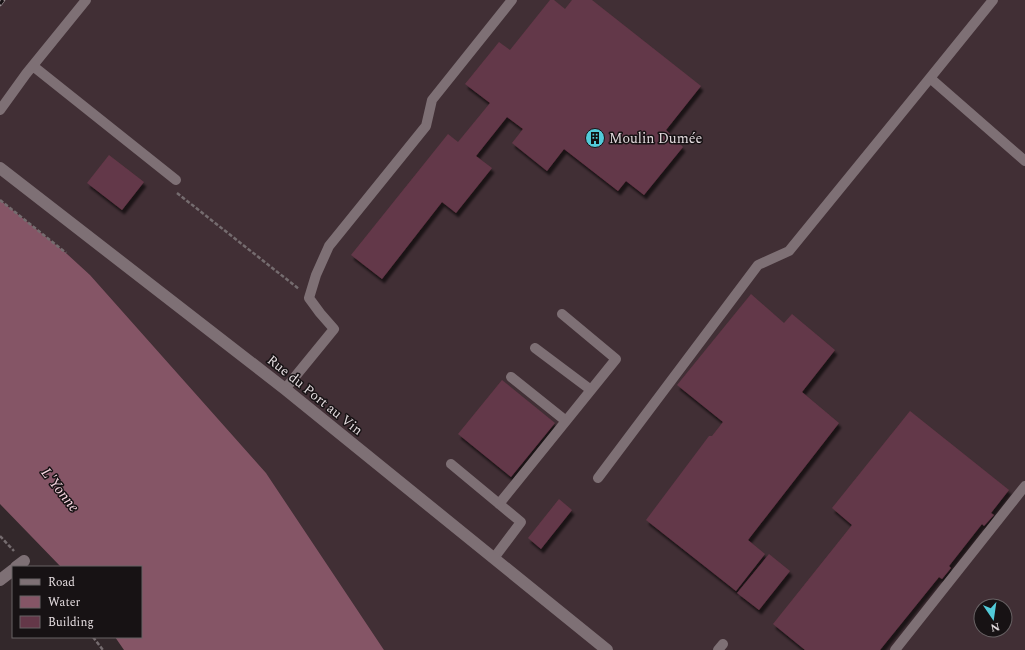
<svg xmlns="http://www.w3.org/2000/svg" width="1025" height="650" viewBox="0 0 1025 650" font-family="Spectral,serif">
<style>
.built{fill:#412f35;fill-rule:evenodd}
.water{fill:#855566}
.building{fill:#643748;filter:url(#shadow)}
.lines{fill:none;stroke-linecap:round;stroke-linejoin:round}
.path{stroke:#756c6f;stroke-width:2.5;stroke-dasharray:4 2;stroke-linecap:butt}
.lane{stroke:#7e7075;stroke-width:10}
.street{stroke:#7e7075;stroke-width:12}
.rail-casing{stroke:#988e91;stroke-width:4.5}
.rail{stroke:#171214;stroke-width:3;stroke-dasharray:9;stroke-linecap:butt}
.labels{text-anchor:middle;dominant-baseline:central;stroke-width:3;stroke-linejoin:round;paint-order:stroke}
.poi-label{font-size:14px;fill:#e2dadd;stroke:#171214;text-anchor:start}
.street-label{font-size:14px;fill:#e2dadd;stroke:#171214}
.water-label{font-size:15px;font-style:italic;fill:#f5d4df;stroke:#171214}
</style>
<defs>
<filter id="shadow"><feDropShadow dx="2.5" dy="4.5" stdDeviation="1" flood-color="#0009"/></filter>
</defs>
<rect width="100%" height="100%" fill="#33282b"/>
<path class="built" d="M0 0H1025V650H384L266 473 90 275 66 253 0 200ZM981 606H1005V630H981Z"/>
<path class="water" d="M0 200 66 253 90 275 266 473 384 650H124L115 637H141V567H61L0 504Z"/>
<path class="building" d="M550 0H554L565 9 572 0H592L701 86 666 130 683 147 644 195 626 181 618 191 564 149 547 171 512 143 523 129 507 117 476 156 492 168 456 213 442 202 382 279 351 255 448 134 458 142 490 103 465 84 499 42 510 50Z
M109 155 144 182 122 210 87 183Z
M751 294 784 323 792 314 835 350 802 392 839 423 748 540 765 554 736 591 646 520 709 436H712L723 422 677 385Z
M502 380 555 423 511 477 458 434Z
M910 411 1009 490 991 513 994 515 984 526 982 524 949 566 951 568 942 579 939 577 880 650H805L773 624 852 525 832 508Z
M559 499 572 510 541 549 528 538Z
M769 554 790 571 759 610 737 593Z"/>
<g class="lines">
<path class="path" d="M177 193 299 289
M0 200 66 253
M0 536 14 551
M93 637 103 650"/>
<path class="lane" d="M33 66 176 180
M930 78 993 0
M0 110 26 74 86 0
M535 348 591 390
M511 377 566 421
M285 389 334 329 320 313 309 298 316 275 329 246 426 126 432 100 512 0
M451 464 521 522 494 558
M598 478 758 265 789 251 930 78 1025 161
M499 504 616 359 562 314
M718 650 723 644
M895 650 1025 486"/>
<path class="street" d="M0 168 285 389 607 650
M16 567 24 561
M0 580 13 570"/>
<defs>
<path id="rail" d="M0 4 3 0"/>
</defs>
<use href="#rail" class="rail-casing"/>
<use href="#rail" class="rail"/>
</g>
<defs>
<symbol id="building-disc" viewBox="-11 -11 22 22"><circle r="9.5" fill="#52cbd9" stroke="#171214"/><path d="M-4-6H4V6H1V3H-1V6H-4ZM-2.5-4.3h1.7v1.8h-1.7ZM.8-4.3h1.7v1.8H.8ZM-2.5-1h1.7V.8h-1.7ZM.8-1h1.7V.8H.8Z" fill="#111"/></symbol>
</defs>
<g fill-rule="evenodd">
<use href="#building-disc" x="584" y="127" width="22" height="22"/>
</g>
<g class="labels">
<g class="poi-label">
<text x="609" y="138">Moulin Dumée</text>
</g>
<g class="street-label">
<text transform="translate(315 395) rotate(39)">Rue du Port au Vin</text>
</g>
<g class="water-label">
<text transform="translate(60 490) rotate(52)">L'Yonne</text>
</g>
</g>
<rect x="12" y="566" width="130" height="72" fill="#171214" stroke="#686264"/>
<rect x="20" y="579" width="20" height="6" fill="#7e7075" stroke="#686264"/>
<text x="48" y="586" font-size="12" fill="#e2dadd">Road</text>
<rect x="20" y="596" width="20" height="12" fill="#855566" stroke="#686264"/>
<text x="48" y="606" font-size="12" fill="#e2dadd">Water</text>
<rect x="20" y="616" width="20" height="12" fill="#643748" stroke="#686264"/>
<text x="48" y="626" font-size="12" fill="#e2dadd">Building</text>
<g transform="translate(993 618) rotate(167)"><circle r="19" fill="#171214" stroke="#686264"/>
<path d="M0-3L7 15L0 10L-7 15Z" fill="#52cbd9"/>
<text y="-6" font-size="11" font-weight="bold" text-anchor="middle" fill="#e2dadd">N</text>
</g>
</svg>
